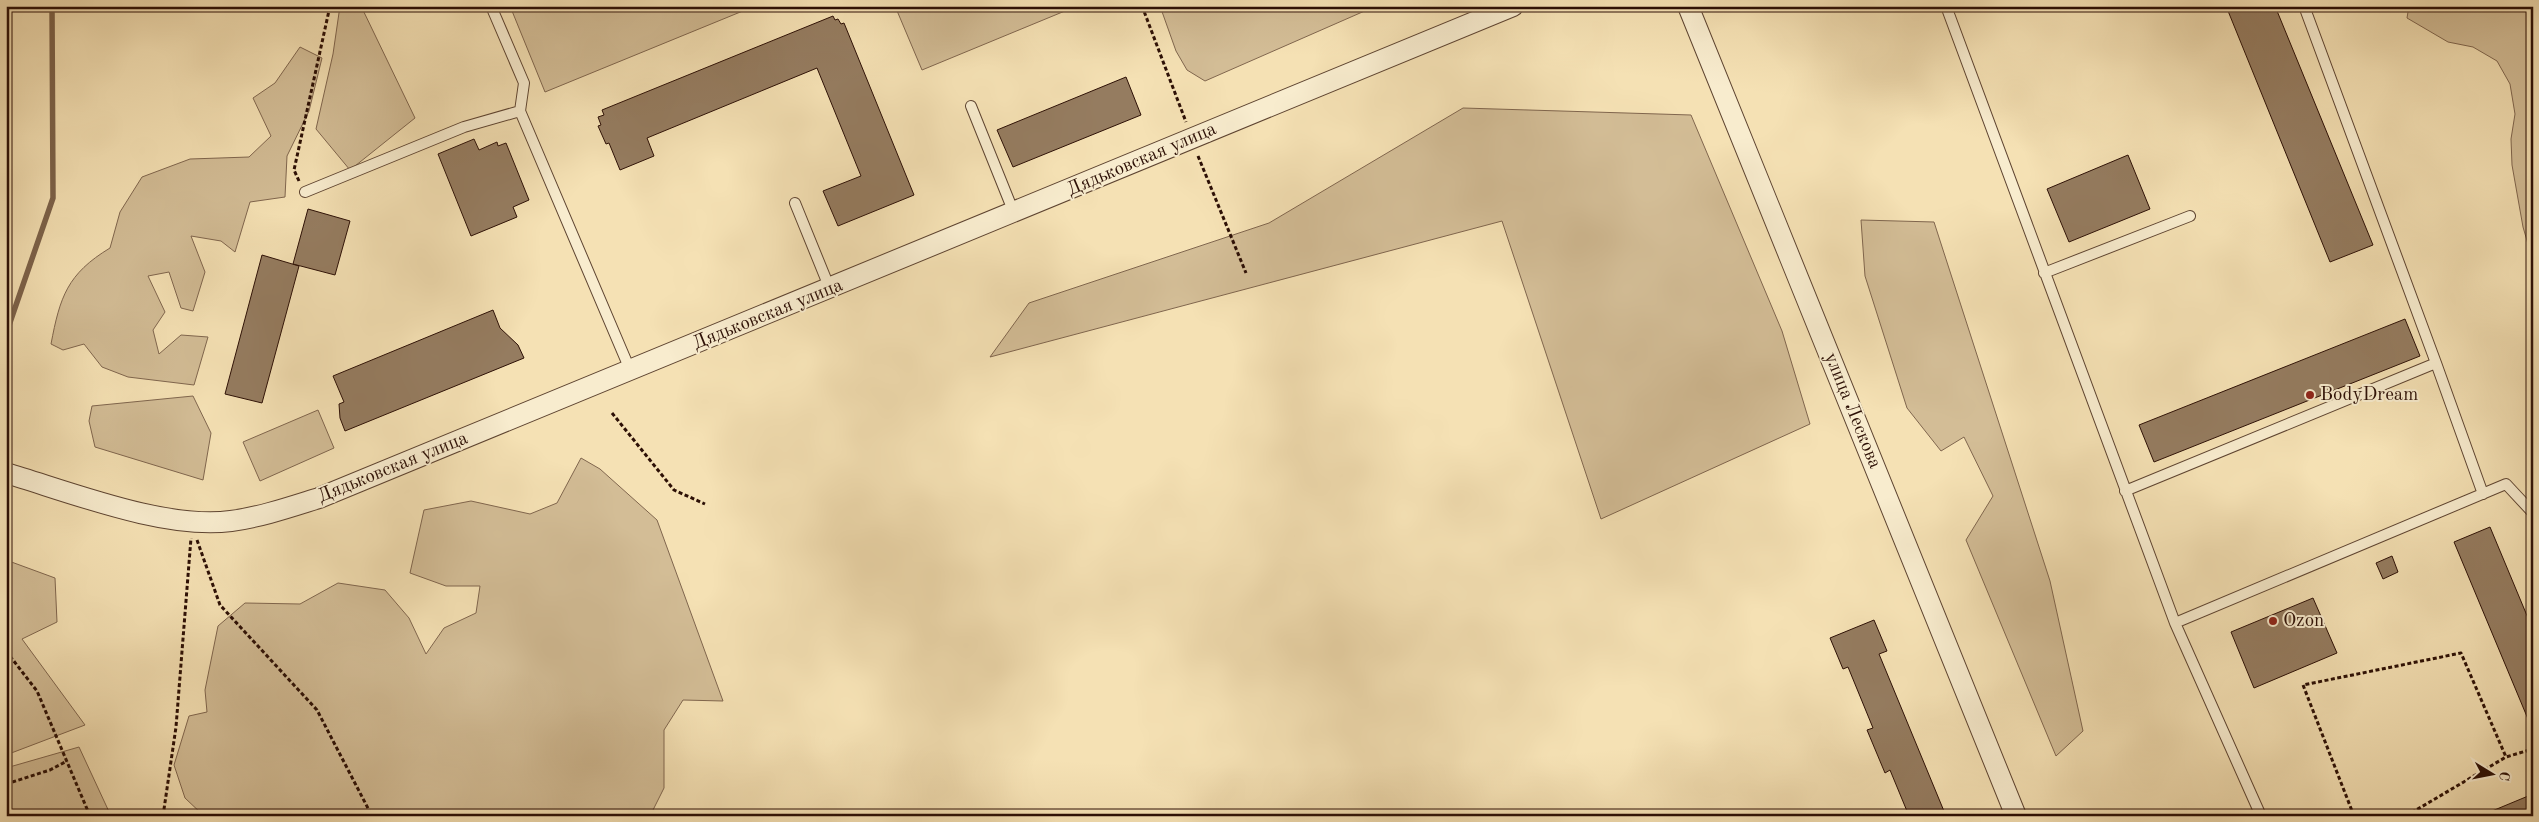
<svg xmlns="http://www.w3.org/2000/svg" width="2539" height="822" viewBox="0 0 2539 822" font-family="'Old Standard TT',serif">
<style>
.green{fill:#d3bd96;stroke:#80664e}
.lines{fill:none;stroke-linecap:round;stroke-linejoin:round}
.stream{stroke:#7c624a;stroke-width:5.5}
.building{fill:#957c60;stroke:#2c0f05}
.lane-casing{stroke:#5e4431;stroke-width:12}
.street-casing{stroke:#5e4431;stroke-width:22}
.path{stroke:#2c0f05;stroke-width:3;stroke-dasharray:4 2.5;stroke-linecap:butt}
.lane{stroke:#f8ecce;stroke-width:10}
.street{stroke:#f8ecce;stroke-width:20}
.poi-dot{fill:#8f2418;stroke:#f8ecce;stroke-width:2}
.labels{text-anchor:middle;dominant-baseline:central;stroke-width:4;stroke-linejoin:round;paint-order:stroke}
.street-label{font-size:19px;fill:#2c0f05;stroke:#f8ecce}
.poi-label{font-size:19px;fill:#2c0f05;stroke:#f8ecce;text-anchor:start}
</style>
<rect width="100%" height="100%" fill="#f5e1b4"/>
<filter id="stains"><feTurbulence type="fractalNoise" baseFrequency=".004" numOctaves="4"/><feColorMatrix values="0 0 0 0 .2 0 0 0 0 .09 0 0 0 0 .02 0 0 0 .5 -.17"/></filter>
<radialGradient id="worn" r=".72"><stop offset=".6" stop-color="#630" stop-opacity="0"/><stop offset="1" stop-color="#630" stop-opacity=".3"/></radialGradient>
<path class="green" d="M340 6H361L415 118 350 170 316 129 333 54Z
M510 6H755L545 92Z
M895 6H1077L922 70Z
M1160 6H1376L1205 81 1187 70 1176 51Z
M2409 6H2533V261L2523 227 2512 165 2511 139 2515 114 2510 84 2497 61 2473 47 2448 42 2407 18Z
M300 47 322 58 309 111 287 156 285 197 250 202 235 252 221 241 191 236 205 272 193 311 181 308 169 272 148 276 165 312 153 330 159 354 181 335 208 337 194 385 128 377 102 367 84 344 63 350 51 344C60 297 67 274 110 248L120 212 142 177 190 159 249 157 271 136 253 98 275 83Z
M1463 108 1691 115 1782 331 1810 424 1601 519 1502 221 990 357 1029 303 1269 223Z
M1861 220 1934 222 2050 581 2083 731 2056 756 1966 540 1993 496 1964 437 1941 451 1907 408 1865 276Z
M193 396 211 433 203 480 95 447 89 421 92 406Z
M318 410 334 448 260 481 243 442Z
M581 458 600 469 657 520 723 701 683 700 664 730V788L650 816H204L185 798 174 765 189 716 207 712 205 690 218 626 245 603 300 604 338 583 385 590 409 618 426 654 444 628 476 613 480 586H446L410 573 424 510 471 501 530 514 557 503Z
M6 560 55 578 57 622 22 639 85 725 6 755Z
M79 747 111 816H6V768Z"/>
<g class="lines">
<path class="stream" d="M6 334 53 198 52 6"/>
</g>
<path class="building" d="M2226 6H2275L2373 245 2330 262Z
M833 16 835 20 838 19 841 24 844 23 914 195 838 226 823 191 861 176 817 68 647 138 654 156 620 170 609 143 606 144 598 126 601 125 598 117 604 115 602 110Z
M1126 77 1141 115 1013 167 997 130Z
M474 139 479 150 497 142 498 146 506 143 529 200 513 207 517 217 471 236 438 154Z
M2128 155 2150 209 2069 242 2047 189Z
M308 209 350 221 335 275 293 264Z
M262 255 299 266 262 403 225 394Z
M493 310 500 328 518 345 524 358 345 431 340 418 339 404 344 402 333 376Z
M2405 319 2420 356 2154 462 2139 425Z
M2490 527 2533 630V731L2454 542Z
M2392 556 2398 572 2383 579 2376 563Z
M2313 598 2337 653 2254 688 2231 632Z
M1874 620 1887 651 1879 654 1946 816H1909L1890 770 1885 773 1867 730 1873 728 1848 667 1843 669 1830 638Z
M2533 794V816H2480Z"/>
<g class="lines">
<defs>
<path id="lane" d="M491 6 524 83 520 111
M1946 6 2175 623
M2304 6 2436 363
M971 106 1014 213
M305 192 464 127 520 111 631 372
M795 203 830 289
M2044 273 2190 216
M2125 491 2436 363 2483 494
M2261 816 2175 623 2506 484 2533 513"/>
<path id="street" d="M1688 6 2016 816
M6 473C70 492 166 530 231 521 261 517 290 507 319 498L1513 6"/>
</defs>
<use href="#lane" class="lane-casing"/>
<use href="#street" class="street-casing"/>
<path class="path" d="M1142 6 1186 122
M1198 156 1246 273
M299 181 294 170 330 6
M612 413 674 490 705 504
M197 540 220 605 317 710 372 816
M6 651 37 691 90 816
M6 784 50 770 67 761
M163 816 176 727 191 538
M2354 816 2303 685 2461 653 2506 757
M2406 816 2506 757 2533 749"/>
<use href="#lane" class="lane"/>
<use href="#street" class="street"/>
</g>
<g class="poi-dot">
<circle cx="2310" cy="395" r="5"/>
<circle cx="2273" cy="621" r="5"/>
</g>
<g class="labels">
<g class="street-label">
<text transform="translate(1142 160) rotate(-23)">Дядьковская улица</text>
<text transform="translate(768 315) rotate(-22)">Дядьковская улица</text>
<text transform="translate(1852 411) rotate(68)">улица Лескова</text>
<text transform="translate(393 468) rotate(-22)">Дядьковская улица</text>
</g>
<g class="poi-label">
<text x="2320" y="395">BodyDream</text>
<text x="2283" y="621">Ozon</text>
</g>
</g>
<rect width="2539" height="822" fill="none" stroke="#f5e1b4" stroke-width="25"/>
<rect x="8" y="8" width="2524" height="807" fill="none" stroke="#2c0f05" stroke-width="2.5"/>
<rect x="12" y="12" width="2514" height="797" fill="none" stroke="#2c0f05"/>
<g transform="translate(2492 774) rotate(100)" stroke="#f8ecce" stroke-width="4" paint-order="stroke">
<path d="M0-4L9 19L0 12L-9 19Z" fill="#2c0f05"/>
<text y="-8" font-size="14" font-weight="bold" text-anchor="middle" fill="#2c0f05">С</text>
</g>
<rect width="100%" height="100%" filter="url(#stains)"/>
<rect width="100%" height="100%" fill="url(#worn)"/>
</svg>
